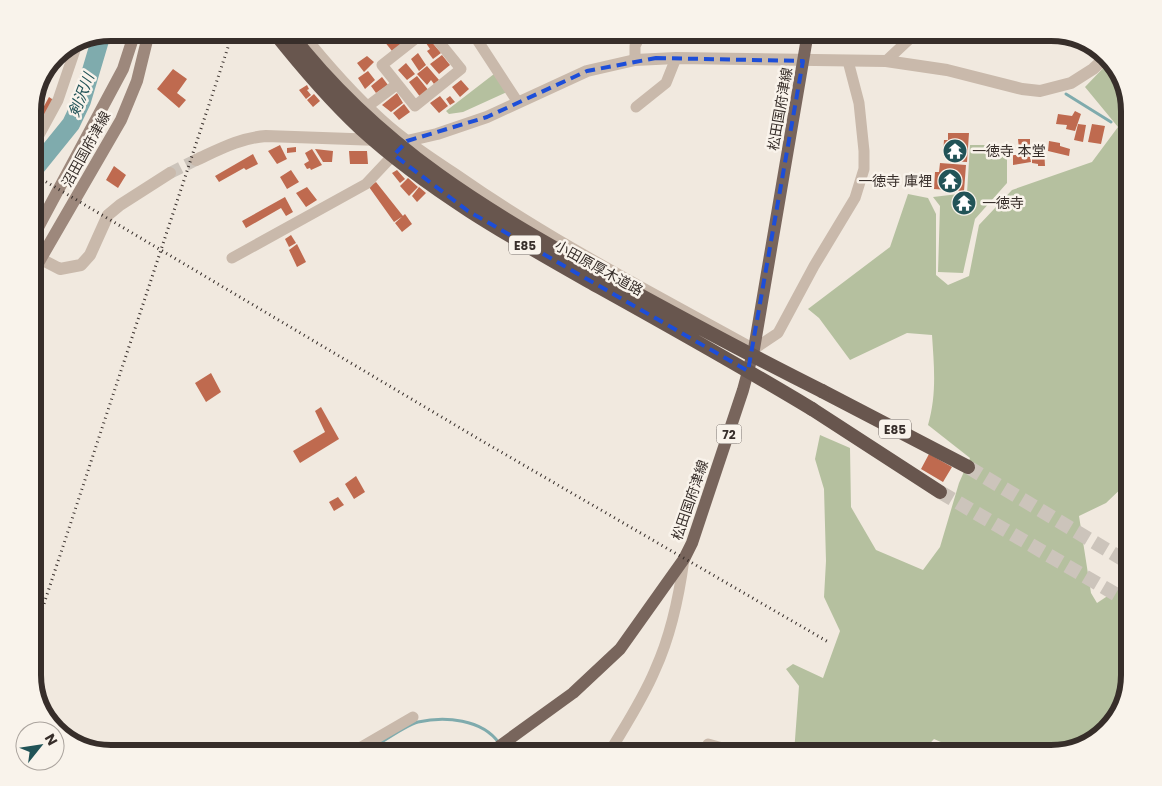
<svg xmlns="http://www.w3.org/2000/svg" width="1162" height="786" viewBox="0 0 1162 786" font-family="Poppins,'Noto Sans JP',sans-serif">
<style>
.green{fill:#b5c09f}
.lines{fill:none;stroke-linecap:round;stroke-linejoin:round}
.stream{stroke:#7fabad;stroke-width:3}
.river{stroke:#7fabad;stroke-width:18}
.building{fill:#bf6a4f}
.tertiary-tunnel{stroke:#ccc4bb;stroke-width:12;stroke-dasharray:12 6;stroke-linecap:butt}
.trunk-tunnel{stroke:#ccc4bb;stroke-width:14;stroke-dasharray:14 7;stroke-linecap:butt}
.minor{stroke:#c9b9ab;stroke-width:11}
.tertiary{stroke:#c9b9ab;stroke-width:12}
.secondary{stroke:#9d887c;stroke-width:12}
.primary{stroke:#78655c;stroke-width:12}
.trunk{stroke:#68564e;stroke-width:14}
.rail{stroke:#372e2a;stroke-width:3;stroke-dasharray:1 4;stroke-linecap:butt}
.trunk-bridge{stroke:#68564e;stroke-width:14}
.marked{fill:none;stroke:#1d4ed8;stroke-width:4;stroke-dasharray:10 6;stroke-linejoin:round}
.labels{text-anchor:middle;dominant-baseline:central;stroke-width:5;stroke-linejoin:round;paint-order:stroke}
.shield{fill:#f9f3eb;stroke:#716964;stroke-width:1}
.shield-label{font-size:12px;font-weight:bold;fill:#372e2a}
.street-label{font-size:14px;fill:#372e2a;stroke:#f9f3eb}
.poi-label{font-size:14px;fill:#372e2a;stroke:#f9f3eb;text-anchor:start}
.water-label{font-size:15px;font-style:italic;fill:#215357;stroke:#f9f3eb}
.rim{fill:none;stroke:#372e2a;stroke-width:6}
</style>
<rect width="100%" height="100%" fill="#f1e9df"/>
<path class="green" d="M1109 62 1121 76 1129 111V481L1106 503 1079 516 1091 593 1097 603 1124 585 1129 589V675L1116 719 1086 745 1051 753H966L934 739 921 753H794L799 686 786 669 793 664 823 678 840 631 824 597 826 561 824 489 815 459 820 435 850 448 851 507 876 550 923 570 940 547 959 483 970 458 928 425C937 394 934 366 932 335L907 333 850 360 819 318 808 309 890 247 908 194 928 198 936 214V275L948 285 969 276 979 225 1012 190 1092 162 1118 127 1085 87Z
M494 74 507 92 463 112 449 114 446 111Z
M970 145H1007V183L975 219 963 273 938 272 940 206 933 197 967 193Z"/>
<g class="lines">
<path class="stream" d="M1066 94 1111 122
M364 753C377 746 405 725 418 722 445 716 482 719 499 743"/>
<path class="river" d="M33 171 71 124 82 101 101 37"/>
</g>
<path class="building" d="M446 32H459L455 37 454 35 449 38Z
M393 34 401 45 392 51 384 41Z
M430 40 441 53 433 59 427 51 430 49 426 43Z
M418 53 426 65 419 71 411 59Z
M442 55 450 65 439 74 430 64Z
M367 56 374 62 364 72 357 63Z
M406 63 415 74 407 80 398 70Z
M427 66 439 80 434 84 431 80 427 85 417 74Z
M173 69 187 79 177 93 186 100 179 108 157 89Z
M368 71 375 80 365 89 358 78Z
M417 76 429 91 421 98 409 82Z
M382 77 388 85 376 93 371 86Z
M461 80 469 89 460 97 452 87Z
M307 85 309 89 307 90 311 95 306 99 299 90Z
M397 93 403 103 391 112 382 105Z
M314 94 320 101 313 107 307 100Z
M440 96 448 106 439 113 430 103Z
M450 96 455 102 450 105 446 99Z
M49 97 55 101 42 125 36 121Z
M404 104 410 112 399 120 393 113Z
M1075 111 1081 114 1075 131 1066 129 1067 125 1056 124 1058 114 1072 116Z
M1078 124 1086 125 1083 142 1074 140Z
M1092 124 1105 126 1101 144 1088 142Z
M948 133H969L967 162 948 161V156H943L944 140H948Z
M1018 139H1030V147H1028L1031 162 1013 165V155H1021L1023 152 1019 149Z
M1049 141 1060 143V146L1070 149 1069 156 1048 151Z
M280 145 287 159 277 164 268 151Z
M296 147V152L287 153V148Z
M1032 147 1044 148 1045 166H1038V164L1032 163Z
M312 149 322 165 311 170 310 168 307 169 304 164 309 161 305 153Z
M315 149 333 151 332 162H323Z
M349 151H367L368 164H350Z
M253 154 258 164 246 170 244 168 219 182 215 176Z
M940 163 966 165 964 191 934 189 935 172H939Z
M114 166 126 175 118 188 106 180Z
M291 170 299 182 287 189 280 177Z
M397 170 405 179 400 183 392 173Z
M408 178 418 187 409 196 400 186Z
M376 182 403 216 394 222 369 187Z
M307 187 317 200 306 207 296 193Z
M419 187 426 193 417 202 412 196Z
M285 197 293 212 286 216 281 208 246 228 242 221Z
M405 214 412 224 402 232 395 223Z
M291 235 296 243 289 247 285 239Z
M297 244 306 262 297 267 289 250Z
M211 373 221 392 206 402 195 383Z
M321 407 339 439 300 463 293 451 325 432 315 411Z
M929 454 952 467 943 482 921 469Z
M356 476 365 492 354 499 345 484Z
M338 497 344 505 334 511 329 502Z
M976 746 981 749 979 753H971Z"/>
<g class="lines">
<path class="tertiary-tunnel" d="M170 173 196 160"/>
<path class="trunk-tunnel" d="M968 467 1129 563
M940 492 1129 602"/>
<path class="minor" d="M301 32C326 63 351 92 381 119 405 141 433 159 460 177 553 242 655 294 754 349L778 333 814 266 855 198 864 169V151L859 103 848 61
M424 32 382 65 415 106 461 69 431 32
M472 32 517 101
M635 60V46L642 32
M886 61 917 32
M368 106 396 85
M636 107 666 83 676 58
M33 146 58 100 76 47
M232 258 366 184 397 151
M351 753 413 717
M609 753C625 726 643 699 655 670 671 635 679 597 684 559
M705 753 708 744 741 753"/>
<path class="tertiary" d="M196 160C220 149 240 138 266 136L407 141 437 134 487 117 587 71 635 60 676 58 886 61 947 70 1022 89 1040 91 1071 83 1093 69 1105 58
M33 255 60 269 81 265 90 255 108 215 120 205 170 173"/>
<path class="secondary" d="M33 237 123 69 135 32
M33 272 121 120 137 81 149 32"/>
<path class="primary" d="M490 753 573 693 620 649 684 559 692 543 743 390 754 349 808 32"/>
<path class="trunk" d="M822 391 968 467
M812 409 940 492"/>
<path class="rail" d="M33 174 477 438 830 643
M33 637 233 32"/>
<path class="trunk-bridge" d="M274 32C301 66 329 99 360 128 431 193 516 240 599 287 671 327 742 367 812 409
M289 32C378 148 489 213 614 281 683 319 752 356 822 391"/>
</g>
<path class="marked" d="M656 58 803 61 748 371 468 211 394 155 407 141 487 117 587 71Z"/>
<defs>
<symbol id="temple-disc" viewBox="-11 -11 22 22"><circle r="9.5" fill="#215357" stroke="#f9f3eb"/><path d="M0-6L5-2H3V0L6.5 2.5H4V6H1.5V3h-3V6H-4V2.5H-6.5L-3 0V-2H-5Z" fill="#fff"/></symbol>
</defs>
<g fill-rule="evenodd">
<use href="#temple-disc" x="941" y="137" width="28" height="28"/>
<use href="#temple-disc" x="936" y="167" width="28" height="28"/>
<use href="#temple-disc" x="950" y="189" width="28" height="28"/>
</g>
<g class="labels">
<g class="shield">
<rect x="509" y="235.5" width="32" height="19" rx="4"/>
<rect x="879" y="419.5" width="32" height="19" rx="4"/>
<rect x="716.5" y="424.5" width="25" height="19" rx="4"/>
</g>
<g class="shield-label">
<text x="525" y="245">E85</text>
<text x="895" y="429">E85</text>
<text x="729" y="434">72</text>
</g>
<g class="street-label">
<text transform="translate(780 109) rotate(-80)">松田国府津線</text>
<text transform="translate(86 149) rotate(-61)">沼田国府津線</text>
<text transform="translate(599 268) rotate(29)">小田原厚木道路</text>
<text transform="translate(690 500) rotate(-71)">松田国府津線</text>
</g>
<g class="poi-label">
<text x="972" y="151">一徳寺 本堂</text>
<text x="932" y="181" text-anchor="end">一徳寺 庫裡</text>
<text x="982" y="203">一徳寺</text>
</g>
<g class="water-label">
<text transform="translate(81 95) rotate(-69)">剣沢川</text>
</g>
</g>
<path d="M0 0H1162V786H0ZM111 41H1051A70 70 0 0 1 1121 111V675A70 70 0 0 1 1051 745H111A70 70 0 0 1 41 675V111A70 70 0 0 1 111 41Z" fill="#f9f3eb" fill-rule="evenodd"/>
<path class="rim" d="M111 41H1051A70 70 0 0 1 1121 111V675A70 70 0 0 1 1051 745H111A70 70 0 0 1 41 675V111A70 70 0 0 1 111 41Z"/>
<g transform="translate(40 746) rotate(60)"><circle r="24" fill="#f9f3eb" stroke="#aba49e"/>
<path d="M0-4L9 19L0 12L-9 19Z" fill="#215357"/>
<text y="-8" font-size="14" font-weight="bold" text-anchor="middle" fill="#372e2a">N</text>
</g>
</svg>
